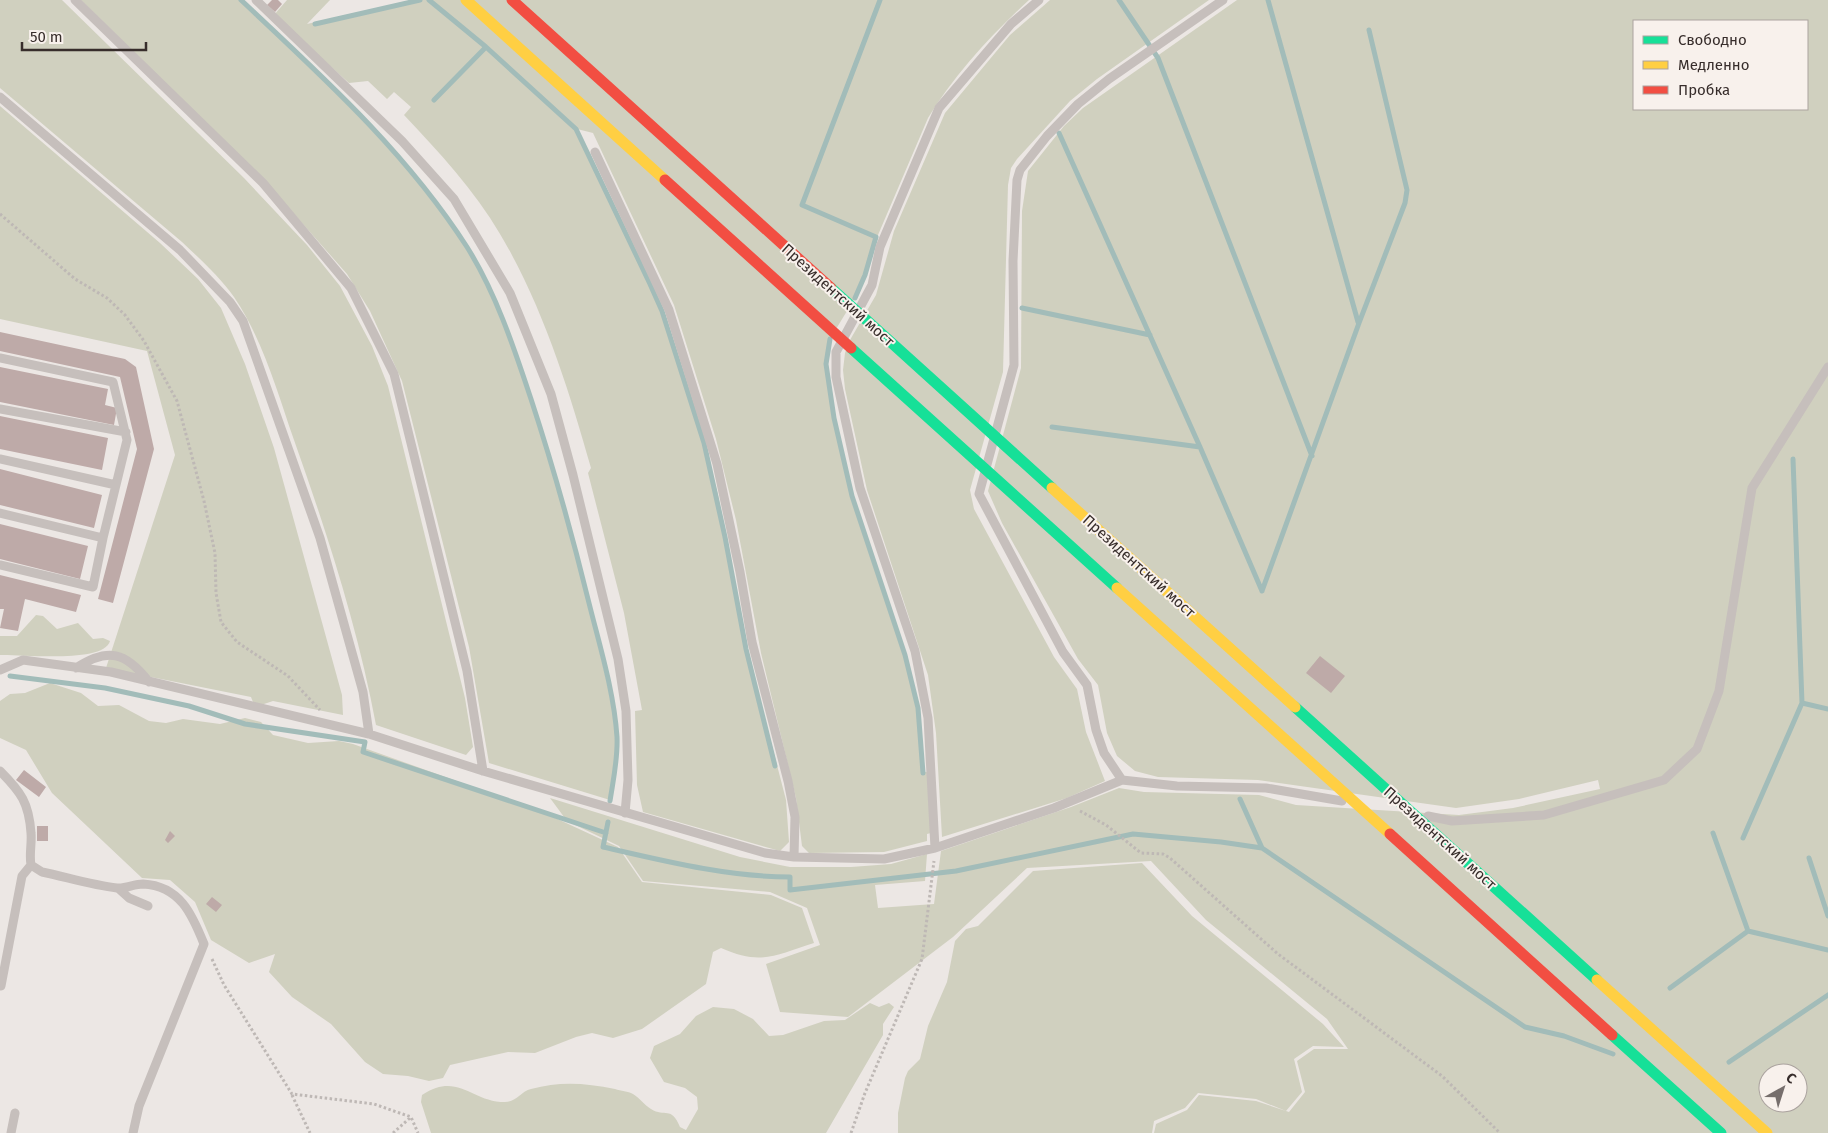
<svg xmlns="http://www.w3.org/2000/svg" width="1828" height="1133" viewBox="0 0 1828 1133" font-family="'Fira Sans',sans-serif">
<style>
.green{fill:#d0d0bf;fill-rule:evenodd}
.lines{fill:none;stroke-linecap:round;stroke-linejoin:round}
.stream{stroke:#a2bcb9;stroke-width:5}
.building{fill:#beaaa8}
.path{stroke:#beb8b5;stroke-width:3;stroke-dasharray:2.5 2.5;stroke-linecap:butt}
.lane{stroke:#c6bfbc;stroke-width:9}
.fast-bridge{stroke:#16e098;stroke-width:11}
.slow-bridge{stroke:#ffcf43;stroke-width:11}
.jam-bridge{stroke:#f24e42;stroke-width:11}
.labels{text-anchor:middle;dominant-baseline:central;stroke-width:4;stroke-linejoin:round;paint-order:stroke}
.street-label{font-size:15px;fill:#372d2b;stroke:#f8f1ec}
</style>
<rect width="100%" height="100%" fill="#ece7e4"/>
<path class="green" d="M0 0H62L244 178 307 245 340 286 372 346 388 386 465 698 473 747 466 755 376 725C358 628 327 533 294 440 277 391 263 340 234 297 220 277 200 259 182 242L0 88Z
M81 0H240C321 77 404 153 465 247 493 290 510 342 527 390 549 458 569 527 586 597 597 643 611 689 616 736 617 757 612 780 610 800L489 763 469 647 402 381 370 311 347 274 265 181Z
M287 0H330L307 24 412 0H1029C992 34 954 75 928 118L872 249 861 288 833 334 828 345 827 364 835 417 853 496 906 655 918 708 924 772H928L931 833 927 834V841L884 852 809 853 802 846 796 798 761 653 736 520 716 439 674 305 593 133 577 129 663 310 694 404 718 495 747 649 786 800 789 842 780 851 643 812 637 785 635 711 642 710 624 613 588 473 591 468C569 390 542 304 500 234 475 191 439 152 404 115L411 107 394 92 387 99 368 81 349 83 274 15Z
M1050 0H1209L1097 79 1070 101 1017 159 1011 168 1008 185 1003 372 970 490 974 509 1054 657 1077 689 1086 732 1105 781 1067 798 942 837 936 733 928 675 867 490 845 389 843 370 845 353 850 340 876 295 894 231 945 113 1010 35Z
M1237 0H1828V1133H1154L1156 1124 1187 1110 1199 1095 1256 1101 1289 1112 1305 1092 1297 1061 1314 1049H1348L1327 1019 1206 920 1151 861 1027 868 953 937 848 1017 780 1012 766 964 820 945 807 908 770 892 643 881 619 846 567 821 550 798 740 857 790 867H851L891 864 927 854 925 881 875 885 878 908 934 904 941 851 1071 807 1119 788 1144 792 1259 795 1296 805 1459 815 1513 808 1600 789 1598 780 1519 799 1456 808 1258 780 1158 777 1135 771 1117 756 1107 733 1098 685 1078 659 1002 523 988 491 1021 368 1022 211 1028 171 1064 126 1083 108ZM1634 21H1807V109H1634ZM1768 1073H1798V1103H1768Z
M0 106 160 243 198 279 221 308 245 364 274 448 342 695 343 715 273 701 261 705 253 702 251 697 106 668 175 455 147 351 0 319Z
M36 615 43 616 57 629 78 623 93 639 103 638 110 641C104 664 19 654 0 655V636H17Z
M50 683 81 693 98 706 119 705 149 721 166 723 183 719 220 724 245 718 261 722 273 735 308 743 339 741 353 744 538 810 618 847 642 882 771 895 802 908 814 943C776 955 761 966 721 948L713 952 706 984 642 1029 613 1038 592 1033 576 1037 535 1053 508 1052 450 1065 443 1078 429 1081 408 1076 383 1074 365 1062 331 1024 292 997 269 972 275 954 249 963 211 940 195 902 170 880 142 878 52 793 26 750 0 738V701L10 694 25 693Z
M1142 863 1192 916 1323 1024 1344 1047 1313 1046 1294 1059 1302 1092 1286 1111 1256 1099 1198 1093 1185 1108 1154 1121 1152 1133H898V1113L905 1078 908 1071 920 1059 928 1026 947 982 955 941 966 929 978 926 1033 871Z
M870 1003 879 1007 889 1003 894 1007 883 1024V1035L826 1133H431L421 1102 422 1095C458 1071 471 1102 505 1102 517 1102 521 1091 531 1089 560 1081 585 1083 615 1089 621 1091 628 1091 633 1094 640 1098 644 1105 651 1109 665 1118 671 1105 680 1127L686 1130 698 1109 697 1097 685 1088 664 1082 650 1058 654 1046 680 1034 696 1016 713 1007 734 1009 753 1019 769 1036 783 1035 824 1021 845 1020Z"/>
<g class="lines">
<path class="stream" d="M241 0C323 77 406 152 467 247 496 293 514 348 531 399 553 466 572 534 589 603 600 647 614 692 617 737 618 759 613 781 610 801
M429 0 486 47 576 129 650 284 662 311 704 443 725 537 746 649 775 766
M1119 0 1158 58 1312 456
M1268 0 1358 322
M315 24 420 0
M434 100 486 47
M1059 133 1200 447 1262 591
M855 298 865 275 876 237 802 205 880 0
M1022 308 1150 335
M830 339 826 364 834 418 852 496 905 655 918 708 923 773
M1052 427 1200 447
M1262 591 1359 323 1405 203 1407 190 1369 30
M10 676 105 688 189 706 245 724 365 742 363 752 606 833
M1802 703 1828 709
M1240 799 1262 848
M608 822 603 847C664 861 728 877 790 877V890L956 871 1133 834 1221 842 1262 848 1525 1027 1564 1036 1613 1054
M1713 833 1748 931
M1743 838 1802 703 1793 459
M1809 858 1828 916
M1748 931 1828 950
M1670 988 1748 931
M1729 1062 1828 995"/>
</g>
<path class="building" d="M272 0H278L282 4 275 12 267 5Z
M0 332 125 359 136 367 154 449 113 603 98 599 137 449 120 377 0 351Z
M0 367 108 389 105 405 117 408 114 425 0 402Z
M0 416 108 438 102 470 0 449Z
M0 469 102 495 94 528 0 505Z
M0 524 88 546 80 579 0 559Z
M0 575 81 595 76 612 25 599 18 631 0 628 4 609H0Z
M1320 656 1345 676 1331 693 1306 673Z
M24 770 46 787 39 797 16 780Z
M37 826H48V841H37Z
M170 831 175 836 168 843 165 840Z
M212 897 222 905 216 912 206 904Z"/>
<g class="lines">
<path class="path" d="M0 214 75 279 107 298 125 315 144 341 177 401 204 501 215 553 216 593 221 622 237 642 288 676 320 710
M1080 811 1106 825 1141 853 1163 854 1170 858 1278 954 1442 1076 1500 1133
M212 959 224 985 292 1094 374 1104 411 1117 418 1133
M292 1095 310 1133
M393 1133 411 1117
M851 1133 865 1093 922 959 934 861"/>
<path class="lane" d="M75 0 263 183 351 288 394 374 467 671 483 771
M256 0 402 141 454 199 510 293 551 394 573 475 618 659 626 711 628 780 625 813
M0 97 180 250 230 302 243 321 320 538 363 692 369 734
M595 152 669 310 717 464 740 572 752 642 788 781 795 817 794 857
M0 358 113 382 127 440 103 538 0 513
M0 409 126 432
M0 459 116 485
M0 565 93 587 103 538
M76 668C108 647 126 652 149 682
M0 670 23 660 111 672 369 734 483 771 765 853 794 857 884 859 935 848 1054 808 1122 780 1177 786 1266 788 1342 801
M0 771C21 792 29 803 31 833 32 844 29 854 31 865L22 876 1 986
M1122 780 1104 753 1096 730 1087 685 1063 652 979 494 1014 365 1013 261 1017 180 1020 170 1047 136 1078 104 1109 79 1223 0
M1428 816 1452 821 1544 815 1664 780 1697 749 1719 691 1752 488 1828 367
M935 848 928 718 915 651 860 488 836 377V352L872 285 880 247 939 108 1011 24 1039 0
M31 865 42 872C66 877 92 885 117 888 125 889 134 884 143 884 180 886 192 914 204 944L139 1106 133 1133
M119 889 129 898 148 906
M11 1133 15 1113"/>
<path class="fast-bridge" d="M831 288 1052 488
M851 348 1117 588
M1295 707 1597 980
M1612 1035 1721 1133"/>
<path class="slow-bridge" d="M466 0 665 180
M1052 488 1295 707
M1117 588 1390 834
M1597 980 1767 1133"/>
<path class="jam-bridge" d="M512 0 831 288
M665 180 851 348
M1390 834 1612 1035"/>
</g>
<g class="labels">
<g class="street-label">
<text transform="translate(838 295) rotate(42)">Президентский мост</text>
<text transform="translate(1139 566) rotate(42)">Президентский мост</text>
<text transform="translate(1440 838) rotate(42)">Президентский мост</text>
</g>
</g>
<rect x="1633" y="20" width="175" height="90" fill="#f8f1ec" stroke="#aba39f"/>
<rect x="1643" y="36" width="25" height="8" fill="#16e098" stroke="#aba39f"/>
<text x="1678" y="45" font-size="15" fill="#372d2b">Свободно</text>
<rect x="1643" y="61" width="25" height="8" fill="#ffcf43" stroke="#aba39f"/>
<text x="1678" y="70" font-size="15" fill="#372d2b">Медленно</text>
<rect x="1643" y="86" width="25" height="8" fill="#f24e42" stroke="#aba39f"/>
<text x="1678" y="95" font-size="15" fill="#372d2b">Пробка</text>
<g transform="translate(1783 1088) rotate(39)"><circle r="24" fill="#f8f1ec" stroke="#aba39f"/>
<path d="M0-4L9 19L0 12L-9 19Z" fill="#766e6c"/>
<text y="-8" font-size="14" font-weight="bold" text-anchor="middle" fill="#372d2b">С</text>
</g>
<path d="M22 42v8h124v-8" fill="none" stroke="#372d2b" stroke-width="2.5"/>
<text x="30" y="42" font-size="15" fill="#372d2b" stroke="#f8f1ec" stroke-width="4" paint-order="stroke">50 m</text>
</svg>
